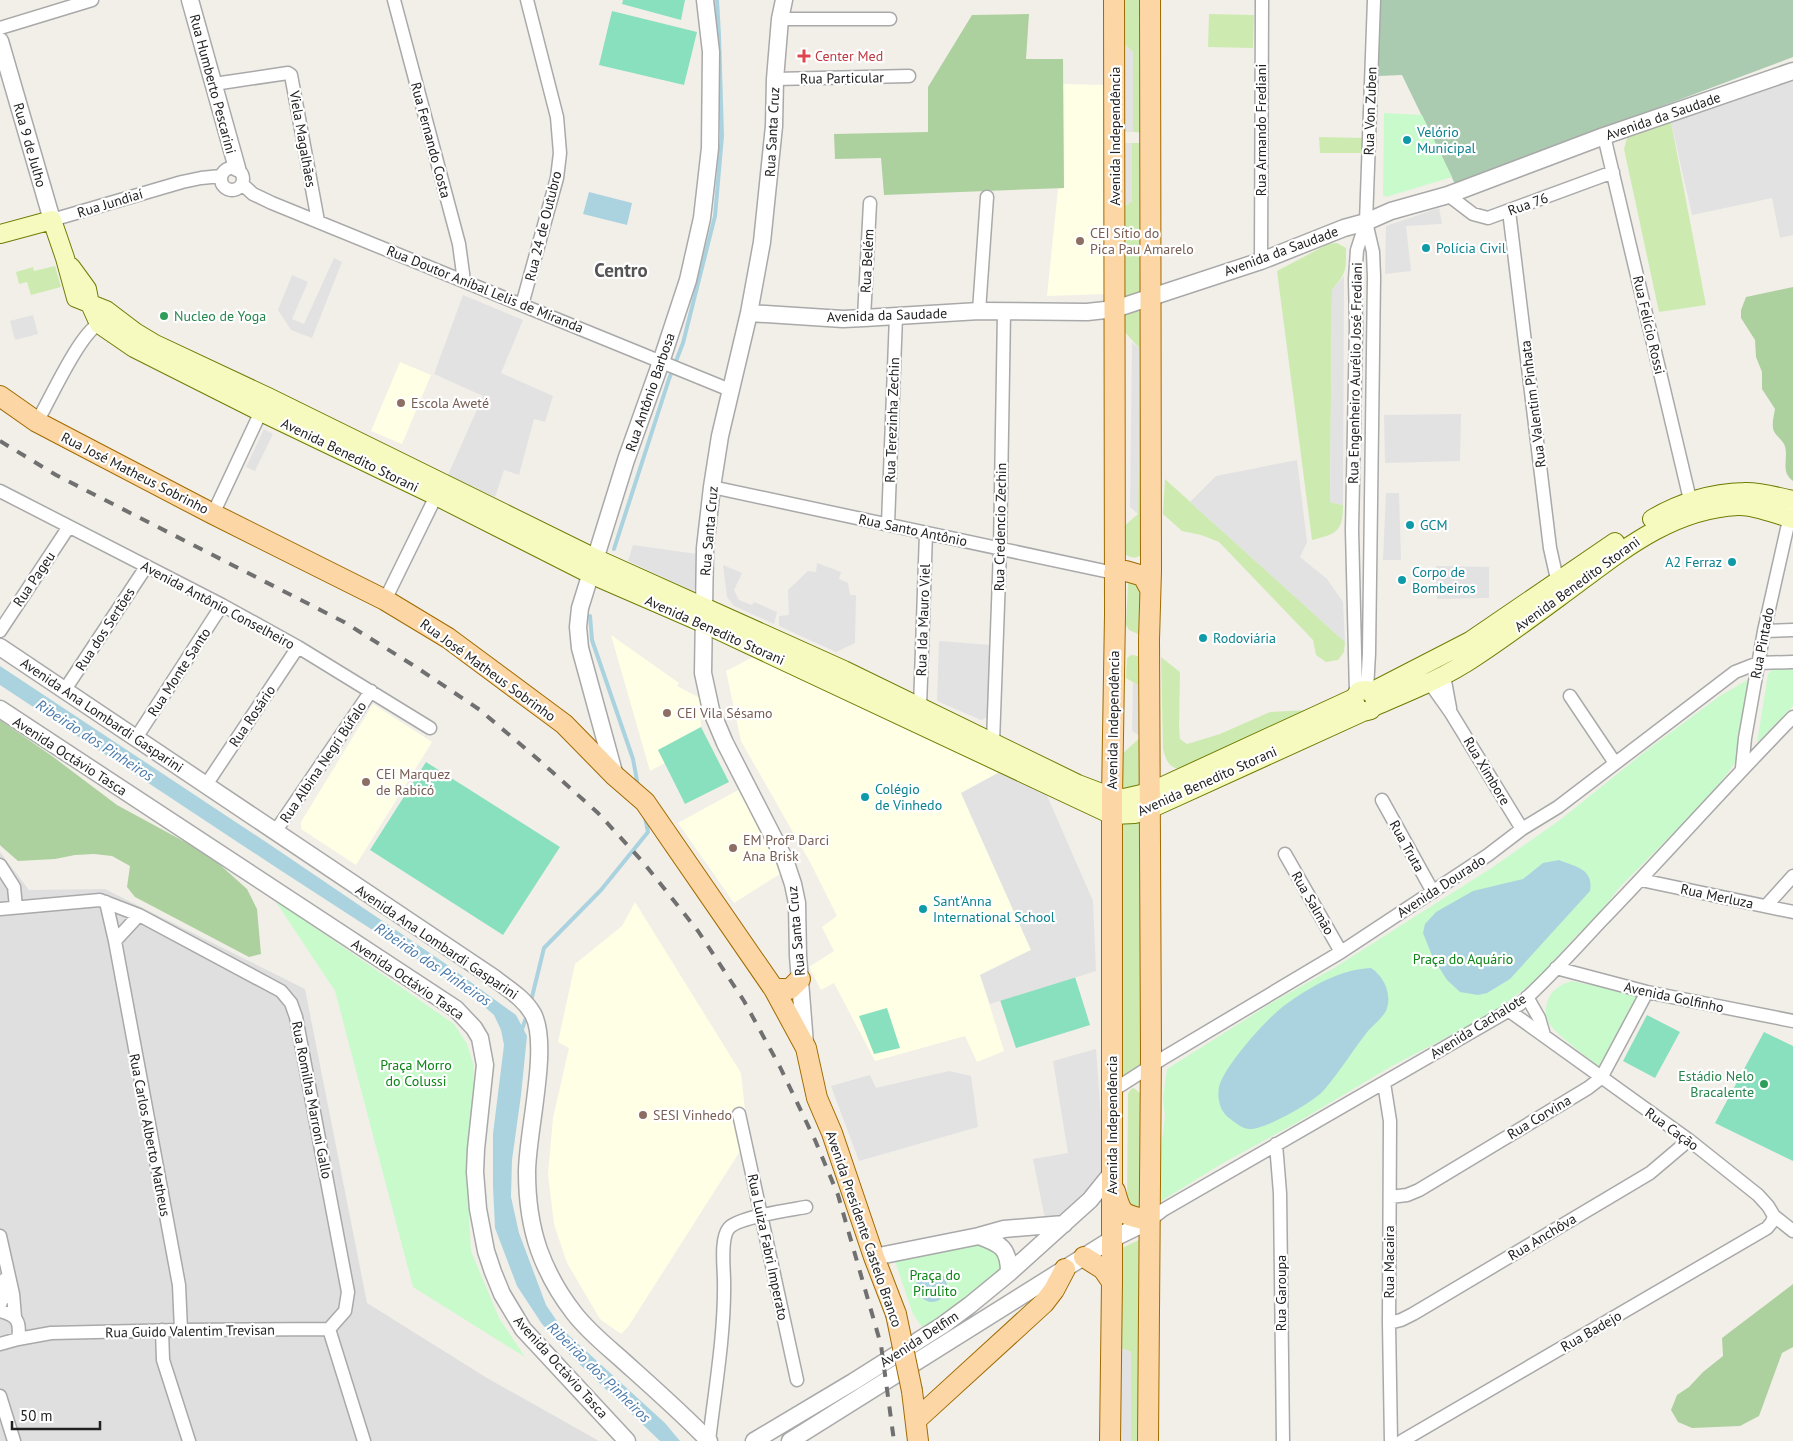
<svg xmlns="http://www.w3.org/2000/svg" width="1793" height="1441" viewBox="0 0 1793 1441" font-family="'PT Sans',sans-serif">
<style>
.residential{fill:#e0dfdf}
.education{fill:#ffffe5}
.grass{fill:#cdebb0}
.forest{fill:#add19e}
.cemetery{fill:#aacbaf}
.park{fill:#c8facc}
.pitch{fill:#88e0be}
.parking{fill:#e2e2e2}
.water{fill:#aad3df}
.lines{fill:none;stroke-linecap:round;stroke-linejoin:round}
.stream{stroke:#aad3df;stroke-width:4}
.minor-casing{stroke:#a9a9a9;stroke-width:15}
.tertiary-casing{stroke:#a9a9a9;stroke-width:19}
.secondary-casing{stroke:#707d05;stroke-width:20}
.primary-casing{stroke:#a06b00;stroke-width:22}
.minor{stroke:#fff;stroke-width:12}
.tertiary{stroke:#fff;stroke-width:16}
.secondary{stroke:#f7fabf;stroke-width:18}
.primary{stroke:#fcd6a4;stroke-width:20}
.rail{stroke:#707070;stroke-width:4;stroke-dasharray:10 10;stroke-linecap:butt}
.primary-bridge-casing{stroke:#a06b00;stroke-width:22;stroke-linecap:butt}
.primary-bridge{stroke:#fcd6a4;stroke-width:20}
.health-dot{fill:#e0444e;stroke:#fff;stroke-width:2}
.culture-dot{fill:#0f9aa8;stroke:#fff;stroke-width:2}
.education-dot{fill:#8d6e63;stroke:#fff;stroke-width:2}
.leisure-dot{fill:#2e9e5b;stroke:#fff;stroke-width:2}
.labels{text-anchor:middle;dominant-baseline:central;stroke-width:4.5;stroke-linejoin:round;paint-order:stroke}
.health-label{font-size:14px;fill:#be3a42;stroke:#fff;text-anchor:start}
.street-label{font-size:14px;fill:#222;stroke:#fff}
.culture-label{font-size:14px;fill:#0d838f;stroke:#fff;text-anchor:start}
.education-label{font-size:14px;fill:#785e54;stroke:#fff;text-anchor:start}
.leisure-label{font-size:14px;fill:#27864d;stroke:#fff;text-anchor:start}
.park-label{font-size:14px;fill:#0c8416;stroke:#fff}
.water-label{font-size:15px;font-style:italic;fill:#4a7aab;stroke:#fff}
.district-label{font-size:19px;font-weight:bold;fill:#555;stroke:#fff}
</style>
<rect width="100%" height="100%" fill="#f2efe9"/>
<path class="residential" d="M0 852 29 890 105 889 305 989 367 1303 487 1378 599 1441H0Z"/>
<path class="education" d="M1063 84 1107 85 1106 294 1047 296 1058 189 1064 188Z
M400 362 431 375 402 444 371 431Z
M611 635 679 683 677 686 700 698 701 727 658 750 665 763 650 771Z
M759 654 994 764 998 773 961 793 1031 950 980 975 1004 1051 977 1062 965 1036 875 1061 834 983 821 990 809 967 834 951 822 927 837 916 810 862 741 741 726 671Z
M373 704 432 742 356 865 301 829V822Z
M740 789 783 872 734 903 678 823Z
M635 902 741 1073 745 1110 730 1112 742 1148 628 1327 621 1334 600 1319 567 1263 554 1224 548 1174 553 1118 569 1048 558 1042 575 964 622 926Z"/>
<path class="grass" d="M1125 0H1147L1146 133 1133 132V52L1124 44Z
M1209 14 1254 15 1253 48 1208 47Z
M1671 122 1706 305 1659 312 1624 149 1627 138Z
M1319 137 1363 138 1362 153H1320Z
M1132 143H1147L1144 292 1123 297 1124 207 1132 201Z
M1337 243 1346 248C1346 271 1347 272 1332 290L1330 502 1343 505C1343 532 1336 534 1312 540L1277 271 1328 244Z
M55 266 61 287 31 295 27 282 19 284 16 272 33 267 34 271Z
M1135 310 1141 312V555C1133 560 1128 557 1122 551V528L1138 514 1140 349 1123 330 1126 314 1130 311Z
M1165 479 1345 642 1344 652 1338 660 1326 662 1316 655 1313 640 1219 542 1201 535 1182 531 1163 514Z
M1130 580 1143 581 1142 632 1138 634 1129 630 1126 625 1128 584Z
M1131 655C1138 655 1142 658 1146 665L1145 774 1139 786 1123 788V753L1141 737V687L1126 678 1127 658Z
M1161 657 1180 672 1179 726 1180 739 1187 744 1220 734 1270 712 1309 710 1183 769C1169 769 1166 761 1163 749Z
M1145 820 1147 1065 1123 1078 1121 832 1123 824 1126 821Z
M1134 1088 1141 1094 1140 1209 1127 1206 1128 1094 1131 1089Z
M1145 1237 1144 1441H1131V1352L1121 1348 1122 1248Z"/>
<path class="forest" d="M1029 14 1026 59H1063L1064 188 884 195 881 158 835 159 834 134 928 132V87L972 15Z
M1793 287V481C1779 471 1790 457 1784 444 1781 438 1774 435 1773 428 1772 422 1774 415 1775 409L1762 389V372L1756 357 1755 340 1741 318V310L1746 297Z
M0 720 52 756 117 805 209 855 247 889 257 909 261 954 249 957 135 897 127 887 130 866 112 856 94 854 75 855 55 859 18 861 2 847 0 845Z
M1793 1284V1347L1782 1353 1759 1416 1740 1426 1692 1428 1678 1422 1671 1410 1677 1395 1689 1387 1703 1372 1723 1356 1722 1338Z"/>
<path class="cemetery" d="M1380 0H1793V57L1455 184 1402 75 1378 76Z"/>
<path class="park" d="M1384 113 1422 115 1452 177 1386 197 1383 195Z
M1774 668H1793V706L1757 743 1768 674Z
M1749 679 1738 759 1711 795 1619 888 1600 913 1578 934 1535 981 1493 1013 1392 1066 1296 1123 1223 1163 1158 1203 1159 1167 1165 1116 1163 1098 1167 1069 1278 999 1334 968 1493 867 1560 820 1647 750 1720 696Z
M274 899 454 1024 467 1044 474 1066 469 1217 471 1251 499 1318 525 1357 413 1287 335 991Z
M1571 981 1631 993 1635 996 1637 1001 1602 1067 1597 1065C1586 1056 1555 1034 1549 1023 1545 1016 1545 1008 1548 1000 1552 989 1561 985 1571 981Z
M971 1245 989 1246 1005 1256 1001 1272 940 1317 922 1327 913 1314 894 1258Z"/>
<path class="pitch" d="M623 0H685L681 20 622 4Z
M612 11 697 32 684 85 599 65Z
M701 727 729 782 685 804 658 750Z
M426 762 560 847 503 935 370 850Z
M1075 977 1090 1025 1016 1048 1000 1000Z
M887 1008 900 1048 874 1054 859 1016Z
M1647 1015 1680 1032 1655 1078 1623 1061Z
M1764 1032 1793 1046V1161L1715 1123Z"/>
<path class="parking" d="M1124 44 1133 52V132H1123Z
M1793 80V235L1780 238 1772 198 1692 215 1671 122Z
M1124 143H1132V201L1124 207Z
M1439 208 1442 224 1406 226 1411 271 1385 274 1386 226Z
M334 258 342 262 312 338 291 330 278 310 292 275 308 282 292 319 304 324Z
M1344 276 1343 505 1330 502 1332 290Z
M463 295 523 320 501 373 553 396 545 422 534 419 519 475 504 470 495 497 448 475 483 396 434 374Z
M33 315 38 334 15 340 10 321Z
M1132 342 1140 349 1138 514 1130 507Z
M1461 414 1460 461 1385 463 1384 415Z
M264 429 273 434 255 471 246 467Z
M1297 460 1307 542 1300 557 1327 579 1343 602 1345 642 1190 502 1216 476Z
M1386 493H1399L1401 560H1383Z
M633 545 697 554 700 580 693 591 628 561Z
M817 563 841 572 839 579 848 583 850 595H856L855 643 836 652 779 626V616L789 615 788 590 808 571 816 572Z
M723 565 742 573 734 590 739 600 752 605 754 602 777 612 774 624 734 606 727 597Z
M1436 566 1489 567V598L1437 599Z
M939 641 990 645V708L986 718 981 720 937 701Z
M1133 682 1141 687V737L1132 731Z
M998 773 1045 791 1093 901 1096 971 990 1004 980 975 1031 950 961 793Z
M1096 1049 1102 1130 1103 1170 1094 1186 1063 1214 1045 1219 1033 1159 1068 1153 1053 1061Z
M949 1071 971 1076 978 1127 859 1161 831 1086 870 1075 876 1088Z
M1121 1348 1131 1352V1441H1120Z"/>
<path class="water" d="M589 192 632 203 627 225 583 214Z
M0 666 269 844 443 962 516 1015 527 1036 521 1095 512 1160 511 1197 519 1233 546 1305 563 1330 665 1423 680 1441H660L570 1355 542 1324 517 1286 495 1228 493 1186V1134L504 1045 501 1030 494 1015 465 990 277 868 0 685Z
M1559 860C1576 867 1594 869 1590 891L1510 979 1487 993 1478 995 1460 992 1447 980 1433 958 1423 933 1425 924 1436 912 1473 891 1523 879 1543 863Z
M1371 968C1383 976 1390 990 1388 1004 1387 1015 1375 1023 1368 1031 1353 1050 1340 1071 1325 1089 1314 1102 1269 1127 1252 1129 1243 1130 1236 1123 1229 1118 1220 1111 1217 1099 1219 1087 1224 1066 1267 1018 1285 1005 1310 987 1340 969 1371 968Z
M933 1270 944 1276 948 1288C946 1291 944 1296 942 1298 926 1312 906 1286 922 1274 924 1272 930 1271 933 1270Z"/>
<g class="lines">
<path class="stream" d="M614 549 669 379 683 343 715 216 722 136 719 35 717 0
M590 616 592 640 633 759 638 786
M531 1001 544 948 601 890 648 832 645 817
M521 1032 527 1015"/>
<defs>
<path id="minor" d="M394 0 459 244 464 281
M780 19H890
M0 28 92 0
M775 79 909 76
M214 84 288 73 291 75 318 221
M1604 136 1692 508
M221 179a11 11 0 1 1 22 0a11 11 0 1 1-22 0Z
M242 184 253 194 272 203 730 390
M1448 195 1473 214 1488 218 1613 172
M1509 211 1550 548 1559 588
M52 220 182 182 201 178 221 176
M1261 261 1262 0
M522 305 557 178 560 153 557 117 527 0
M979 311 987 197
M864 318 870 203
M37 422C49 401 80 333 99 324
M712 487 1114 573
M0 491 222 605 298 647 430 728
M213 514 264 405
M888 524 896 316
M385 600 439 490
M0 631 68 528
M1764 631 1793 630
M1444 676 1450 708
M1429 682 1451 713 1522 829
M1367 690 1369 653 1374 277 1373 252 1366 222 1374 0
M64 691 146 567
M1356 694 1352 530 1356 326 1355 279 1357 250 1366 222
M1570 696 1615 763
M920 707 926 533
M136 738 222 605
M993 742 1000 549 1004 312
M1742 768 1745 738 1764 631 1791 511
M206 785 298 647
M1382 800 1433 892
M275 832 371 691
M1285 854 1341 952
M0 865 14 887 16 907
M1641 880 1793 912
M106 902 115 941 179 1285 181 1330
M1766 906 1793 876
M0 909 100 900 139 915 281 991 291 1003 296 1017 348 1292 345 1311 329 1329
M115 941 139 915
M1556 968 1647 992 1793 1021
M1527 997 1539 1018 1544 1035
M1508 1010 1689 1140 1758 1195 1768 1206 1774 1216 1793 1231
M1384 1083 1390 1121 1389 1323 1391 1441
M1112 1091 1165 1057 1341 952 1488 855 1522 829 1558 807 1735 672 1758 663 1793 662
M739 1114 797 1380
M1276 1144 1280 1193 1283 1441
M1390 1197 1407 1195 1419 1190 1588 1088 1601 1078 1647 992
M1149 1221 1163 1210 1520 1004C1548 979 1574 950 1600 922 1665 855 1727 784 1793 717
M0 1236 13 1294 15 1317
M0 1304 5 1294V1279
M0 1311C17 1315 21 1322 18 1339L0 1344
M1389 1323 1401 1320 1413 1314 1650 1173 1689 1140
M329 1329 364 1441
M162 1330 163 1360 189 1441
M18 1339 51 1333 181 1330 329 1329
M0 1396 14 1441
M709 1441C715 1389 725 1333 724 1281 724 1268 720 1238 729 1228 739 1217 790 1210 806 1207
M1402 1441 1767 1228 1772 1222 1774 1216"/>
<path id="tertiary" d="M190 0 237 168
M784 0 780 19 775 79 774 126 762 242 749 313 720 436 712 487 705 548 703 673 711 710 725 743 785 860 793 884 797 903 798 956 805 1044
M0 41 52 220
M749 313 843 319 864 318 979 311 1087 312 1115 309 1261 261 1344 228 1366 222 1391 211 1448 195 1604 136 1793 71
M0 647 494 978C508 989 524 998 533 1014 550 1045 527 1133 527 1172 527 1197 531 1227 539 1250 547 1272 560 1295 574 1313 587 1330 604 1344 620 1358 650 1385 681 1412 709 1441
M0 709 456 1009 474 1028 480 1038 485 1065 476 1149 475 1172 478 1209 486 1251 493 1272 502 1294 523 1329 627 1441
M615 776 580 648 578 627 580 608 626 460 661 362 688 280 702 218 710 148 711 52 705 0
M979 1236C1001 1244 1009 1248 1009 1273
M874 1257 979 1236 1004 1229 1064 1224
M754 1441 853 1382 943 1325 970 1305 1009 1273 1090 1200 1111 1174
M790 1441 1112 1239 1149 1221"/>
<path id="secondary" d="M0 234 52 220 65 258 76 298 106 310 135 332 155 344 268 397 595 558 844 670 1078 784 1112 797 1124 798 1150 792 1354 698
M71 267 87 289 90 304 99 324 134 348 261 412 436 496 590 574 703 623 1112 815 1135 814 1150 809 1363 712 1371 710 1376 702 1374 696 1367 690 1359 691 1354 698 1356 707 1363 712
M1652 519C1679 503 1712 493 1744 492 1760 491 1777 497 1793 500
M1371 692 1470 641 1615 542
M1373 707C1408 692 1444 678 1475 657 1510 634 1543 609 1577 584 1625 548 1674 509 1738 506 1754 505 1777 515 1793 519"/>
<path id="primary" d="M0 396 37 422 213 514 385 600 448 638 564 724 615 776 645 802 774 989 806 1048 817 1098 832 1133 874 1257 896 1314
M1114 573 1126 571 1143 576 1150 589
M774 989H790L800 979
M1115 1191C1122 1218 1124 1213 1149 1221
M1084 1257 1103 1269 1112 1282
M912 1391 918 1441
M916 1420 1044 1303 1054 1290 1065 1269
M1110 1441 1112 1282V797L1115 615 1114 0
M1148 1441 1151 1053 1149 640 1151 571 1150 0"/>
</defs>
<use href="#minor" class="minor-casing"/>
<use href="#tertiary" class="tertiary-casing"/>
<use href="#secondary" class="secondary-casing"/>
<use href="#primary" class="primary-casing"/>
<use href="#minor" class="minor"/>
<use href="#tertiary" class="tertiary"/>
<use href="#secondary" class="secondary"/>
<use href="#primary" class="primary"/>
<path class="rail" d="M0 441 56 475 344 622 416 667 480 710 540 761 598 813 643 862 698 931 744 1001 780 1067 815 1140 838 1195 881 1345 894 1441"/>
<defs>
<path id="primary-bridge" d="M896 1314 912 1391"/>
</defs>
<use href="#primary-bridge" class="primary-bridge-casing"/>
<use href="#primary-bridge" class="primary-bridge"/>
</g>
<path class="health-dot" d="M801.5 48.5h5v5h5v5h-5v5h-5v-5h-5v-5h5z"/>
<g class="culture-dot">
<circle cx="1407" cy="140" r="5"/>
<circle cx="1426" cy="248" r="5"/>
<circle cx="1410" cy="525" r="5"/>
<circle cx="1732" cy="562" r="5"/>
<circle cx="1402" cy="580" r="5"/>
<circle cx="1203" cy="638" r="5"/>
<circle cx="865" cy="797" r="5"/>
<circle cx="923" cy="909" r="5"/>
</g>
<g class="education-dot">
<circle cx="1080" cy="241" r="5"/>
<circle cx="401" cy="403" r="5"/>
<circle cx="667" cy="713" r="5"/>
<circle cx="366" cy="782" r="5"/>
<circle cx="733" cy="848" r="5"/>
<circle cx="643" cy="1115" r="5"/>
</g>
<g class="leisure-dot">
<circle cx="164" cy="316" r="5"/>
<circle cx="1764" cy="1084" r="5"/>
</g>
<g class="labels">
<g class="health-label">
<text x="815" y="56">Center Med</text>
</g>
<g class="street-label">
<text transform="translate(842 78) rotate(-1)">Rua Particular</text>
<text transform="translate(213 84) rotate(75)">Rua Humberto Pescarini</text>
<text transform="translate(1370 111) rotate(-88)">Rua Von Zuben</text>
<text transform="translate(1663 116) rotate(-19)">Avenida da Saudade</text>
<text transform="translate(1261 130) rotate(-90)">Rua Armando Frediani</text>
<text transform="translate(772 132) rotate(-87)">Rua Santa Cruz</text>
<text transform="translate(1115 136) rotate(-90)">Avenida Independência</text>
<text transform="translate(303 139) rotate(80)">Viela Magalhães</text>
<text transform="translate(431 140) rotate(75)">Rua Fernando Costa</text>
<text transform="translate(30 145) rotate(74)">Rua 9 de Julho</text>
<text transform="translate(110 203) rotate(-17)">Rua Jundiaí</text>
<text transform="translate(1528 204) rotate(-20)">Rua 76</text>
<text transform="translate(543 226) rotate(-76)">Rua 24 de Outubro</text>
<text transform="translate(1281 251) rotate(-20)">Avenida da Saudade</text>
<text transform="translate(867 261) rotate(-87)">Rua Belém</text>
<text transform="translate(485 289) rotate(22)">Rua Doutor Aníbal Lelis de Miranda</text>
<text transform="translate(887 315) rotate(-2)">Avenida da Saudade</text>
<text transform="translate(1649 325) rotate(77)">Rua Felício Rossi</text>
<text transform="translate(1355 373) rotate(-89)">Rua Engenheiro Aurélio José Frediani</text>
<text transform="translate(650 392) rotate(-71)">Rua Antônio Barbosa</text>
<text transform="translate(1533 404) rotate(-97)">Rua Valentim Pinhata</text>
<text transform="translate(892 420) rotate(-88)">Rua Terezinha Zechin</text>
<text transform="translate(350 455) rotate(26)">Avenida Benedito Storani</text>
<text transform="translate(135 473) rotate(27)">Rua José Matheus Sobrinho</text>
<text transform="translate(1000 527) rotate(-89)">Rua Credencio Zechin</text>
<text transform="translate(913 530) rotate(12)">Rua Santo Antônio</text>
<text transform="translate(709 531) rotate(-85)">Rua Santa Cruz</text>
<text transform="translate(34 579) rotate(-56)">Rua Pageu</text>
<text transform="translate(1577 584) rotate(-36)">Avenida Benedito Storani</text>
<text transform="translate(218 605) rotate(28)">Avenida Antônio Conselheiro</text>
<text transform="translate(923 620) rotate(-88)">Rua Ida Mauro Viel</text>
<text transform="translate(105 629) rotate(-57)">Rua dos Sertões</text>
<text transform="translate(715 630) rotate(24)">Avenida Benedito Storani</text>
<text transform="translate(1762 643) rotate(-79)">Rua Pintado</text>
<text transform="translate(488 670) rotate(36)">Rua José Matheus Sobrinho</text>
<text transform="translate(179 672) rotate(-57)">Rua Monte Santo</text>
<text transform="translate(102 715) rotate(34)">Avenida Ana Lombardi Gasparini</text>
<text transform="translate(252 716) rotate(-56)">Rua Rosário</text>
<text transform="translate(1113 720) rotate(-89)">Avenida Independência</text>
<text transform="translate(70 756) rotate(33)">Avenida Octávio Tasca</text>
<text transform="translate(323 762) rotate(-56)">Rua Albina Negri Búfalo</text>
<text transform="translate(1487 771) rotate(59)">Rua Ximbore</text>
<text transform="translate(1207 781) rotate(-24)">Avenida Benedito Storani</text>
<text transform="translate(1407 846) rotate(61)">Rua Truta</text>
<text transform="translate(1441 886) rotate(-33)">Avenida Dourado</text>
<text transform="translate(1717 896) rotate(12)">Rua Merluza</text>
<text transform="translate(1313 903) rotate(60)">Rua Salmão</text>
<text transform="translate(796 931) rotate(-95)">Rua Santa Cruz</text>
<text transform="translate(437 942) rotate(34)">Avenida Ana Lombardi Gasparini</text>
<text transform="translate(408 979) rotate(34)">Avenida Octávio Tasca</text>
<text transform="translate(1674 997) rotate(12)">Avenida Golfinho</text>
<text transform="translate(1478 1026) rotate(-32)">Avenida Cachalote</text>
<text transform="translate(312 1100) rotate(79)">Rua Romilha Marroni Gallo</text>
<text transform="translate(1539 1117) rotate(-31)">Rua Corvina</text>
<text transform="translate(1112 1125) rotate(-90)">Avenida Independência</text>
<text transform="translate(1672 1129) rotate(36)">Rua Cação</text>
<text transform="translate(150 1135) rotate(79)">Rua Carlos Alberto Matheus</text>
<text transform="translate(864 1229) rotate(71)">Avenida Presidente Castelo Branco</text>
<text transform="translate(1542 1237) rotate(-31)">Rua Anchôva</text>
<text transform="translate(768 1247) rotate(78)">Rua Luiza Fabri Imperato</text>
<text transform="translate(1389 1262) rotate(-90)">Rua Macaira</text>
<text transform="translate(1281 1293) rotate(-90)">Rua Garoupa</text>
<text transform="translate(190 1331) rotate(-1)">Rua Guido Valentim Trevisan</text>
<text transform="translate(1591 1331) rotate(-30)">Rua Badejo</text>
<text transform="translate(919 1339) rotate(-33)">Avenida Delfim</text>
<text transform="translate(561 1367) rotate(48)">Avenida Octávio Tasca</text>
</g>
<g class="culture-label">
<text x="1417" y="132">Velório<tspan x="1417" dy="16">Municipal</tspan></text>
<text x="1436" y="248">Polícia Civil</text>
<text x="1420" y="525">GCM</text>
<text x="1722" y="562" text-anchor="end">A2 Ferraz</text>
<text x="1412" y="572">Corpo de<tspan x="1412" dy="16">Bombeiros</tspan></text>
<text x="1213" y="638">Rodoviária</text>
<text x="875" y="789">Colégio<tspan x="875" dy="16">de Vinhedo</tspan></text>
<text x="933" y="901">Sant'Anna<tspan x="933" dy="16">International School</tspan></text>
</g>
<g class="education-label">
<text x="1090" y="233">CEI Sítio do<tspan x="1090" dy="16">Pica Pau Amarelo</tspan></text>
<text x="411" y="403">Escola Aweté</text>
<text x="677" y="713">CEI Vila Sésamo</text>
<text x="376" y="774">CEI Marquez<tspan x="376" dy="16">de Rabicó</tspan></text>
<text x="743" y="840">EM Profª Darci<tspan x="743" dy="16">Ana Brisk</tspan></text>
<text x="653" y="1115">SESI Vinhedo</text>
</g>
<g class="leisure-label">
<text x="174" y="316">Nucleo de Yoga</text>
<text x="1754" y="1076" text-anchor="end">Estádio Nelo<tspan x="1754" dy="16">Bracalente</tspan></text>
</g>
<g class="park-label">
<text x="1463" y="959">Praça do Aquário</text>
<text x="416" y="1065">Praça Morro<tspan x="416" dy="16">do Colussi</tspan></text>
<text x="935" y="1275">Praça do<tspan x="935" dy="16">Pirulito</tspan></text>
</g>
<g class="water-label">
<text transform="translate(95 740) rotate(33)">Ribeirão dos Pinheiros</text>
<text transform="translate(433 964) rotate(34)">Ribeirão dos Pinheiros</text>
<text transform="translate(599 1372) rotate(44)">Ribeirão dos Pinheiros</text>
</g>
<g class="district-label">
<text x="621" y="270">Centro</text>
</g>
</g>
<path d="M12 1421v8h88v-8" fill="none" stroke="#222222" stroke-width="2.5"/>
<text x="20" y="1421" font-size="15" fill="#222222" stroke="#ffffff" stroke-width="4" paint-order="stroke">50 m</text>
</svg>
